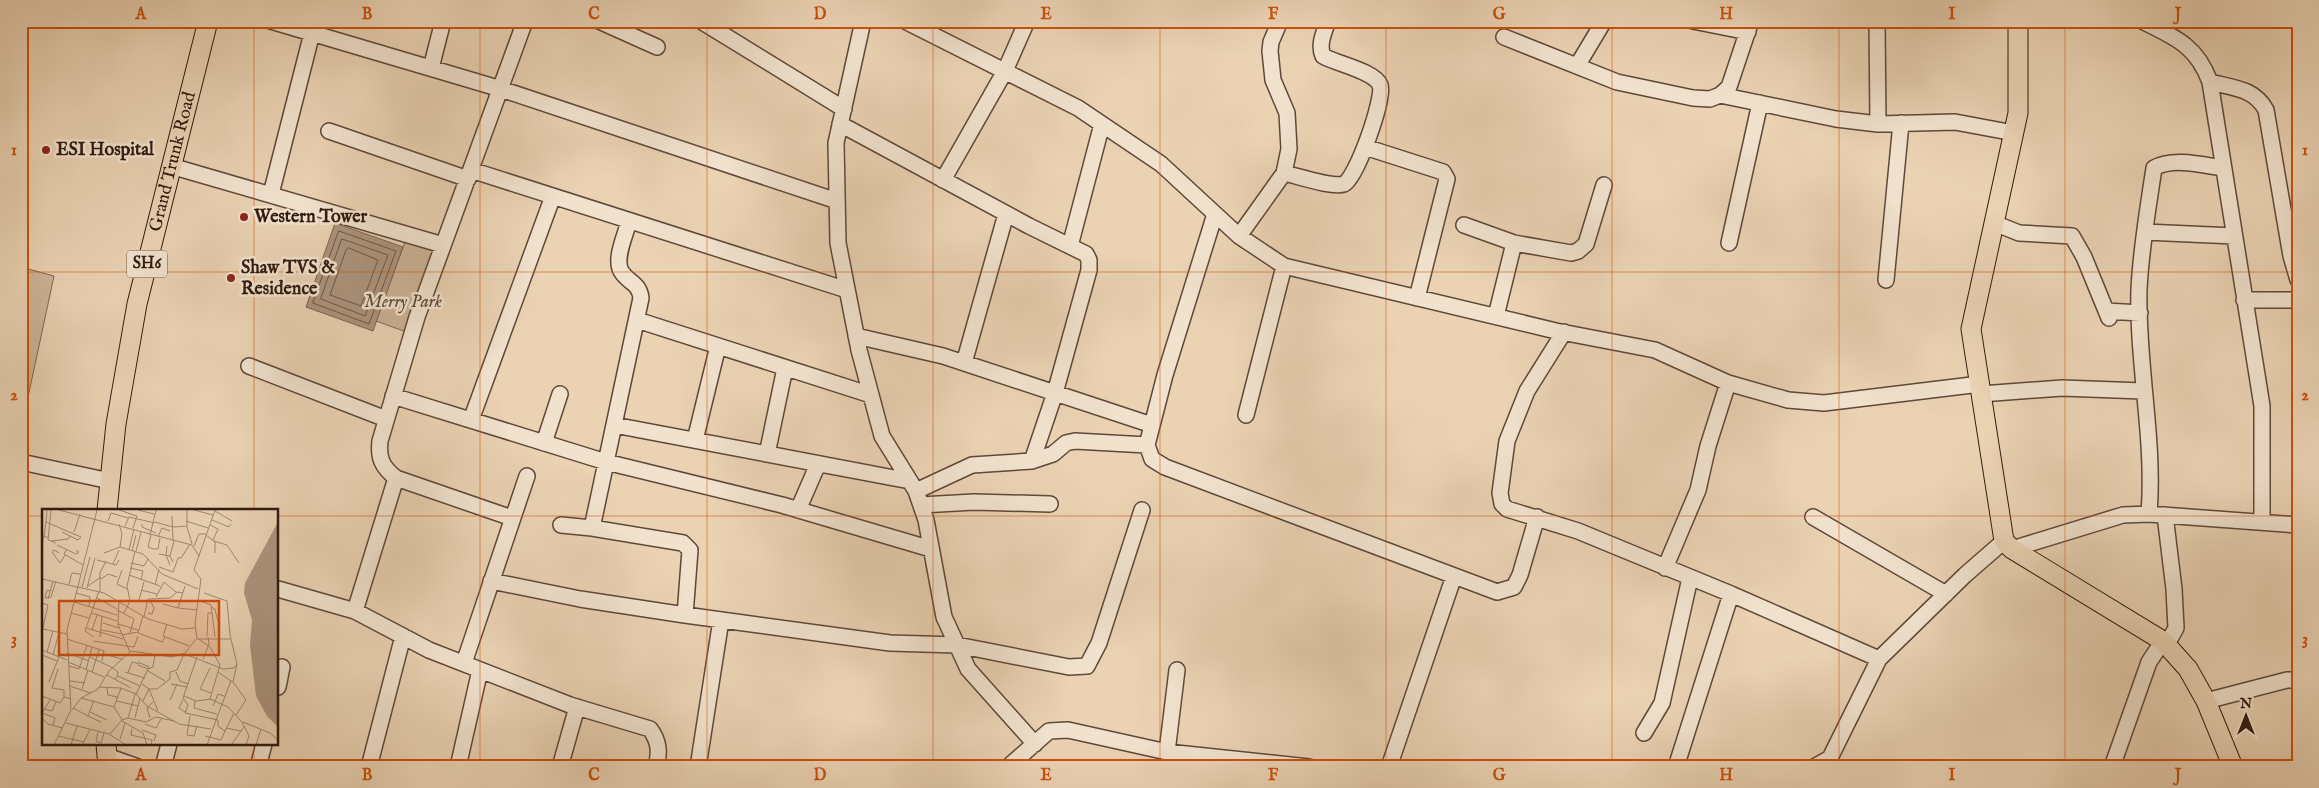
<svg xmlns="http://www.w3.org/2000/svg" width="2319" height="788" viewBox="0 0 2319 788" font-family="'IM FELL English',serif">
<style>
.green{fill:#cbb397;stroke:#7e6654}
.water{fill:#ab937c;stroke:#7a6351}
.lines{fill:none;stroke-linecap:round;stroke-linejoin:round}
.shore{stroke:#6e5646;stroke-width:1}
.minor-casing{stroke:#5f4839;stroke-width:18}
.major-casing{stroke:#311a10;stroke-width:21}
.minor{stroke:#f1e2ce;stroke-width:15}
.major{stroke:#ead2b3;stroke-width:19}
.grid{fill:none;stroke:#cd500d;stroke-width:1;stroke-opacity:0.55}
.poi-dot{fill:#8f2418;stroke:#f1e2ce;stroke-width:2}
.labels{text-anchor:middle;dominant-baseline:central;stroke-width:5;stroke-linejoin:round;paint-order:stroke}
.shield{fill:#f1e2ce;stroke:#6b5649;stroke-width:1}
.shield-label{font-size:16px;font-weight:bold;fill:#311a10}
.poi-label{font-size:18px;font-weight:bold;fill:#311a10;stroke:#f1e2ce;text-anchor:start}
.street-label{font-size:18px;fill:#311a10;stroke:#f1e2ce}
.park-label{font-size:18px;font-style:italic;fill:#5f4838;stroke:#f1e2ce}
.inset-road{fill:none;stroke:#a08872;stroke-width:1}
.view{fill:#cd500d;fill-opacity:0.15;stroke:#cd500d;stroke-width:2.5}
.inset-edge{fill:none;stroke:#311a10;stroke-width:2.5}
.neatline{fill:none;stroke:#cd500d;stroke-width:2}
.grid-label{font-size:16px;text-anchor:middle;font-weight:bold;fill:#cd500d}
</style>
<rect width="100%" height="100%" fill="#ead2b3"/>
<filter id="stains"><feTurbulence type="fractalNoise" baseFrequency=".004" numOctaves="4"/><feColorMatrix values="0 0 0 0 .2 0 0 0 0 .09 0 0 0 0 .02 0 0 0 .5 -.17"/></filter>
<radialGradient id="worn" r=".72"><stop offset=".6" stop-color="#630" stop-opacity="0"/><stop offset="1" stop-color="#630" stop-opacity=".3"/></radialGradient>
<path class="green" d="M409 231 445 243 412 334 376 321Z
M21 267 54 276 28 397 21 395Z"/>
<path class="water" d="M335 223 403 247 373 331 306 307Z"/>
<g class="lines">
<path class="shore" d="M339 231 396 251 369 324 313 303Z
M342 239 388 255 365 316 321 299Z
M349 248 378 260 361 306 330 295 346 250Z"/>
<defs>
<path id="minor" d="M271 21 501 89 837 201
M599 21 657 47
M701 21 844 109
M863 21 836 143 838 243 859 350 882 436 916 491 926 520 944 617 968 669 1035 744
M905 21 1078 108 1161 164 1239 236 1284 266 1556 331 1655 350 1728 383 1788 400 1824 403 1980 384
M1693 21 1748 32
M1877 21 1878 124
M2142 21C2175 37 2197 46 2210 82L2262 406V522
M1504 37 1617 82 1693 98 1710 99 1720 95 1729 87 1751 21
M1577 66 1604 21
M431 68 443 21
M2210 82C2233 88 2254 88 2266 110L2291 256 2298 280
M1720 95 1836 119 1878 124 1955 122 2014 133
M840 124 1029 226 1086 254 1089 260V270L1055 393 1032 461
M329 131 468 179
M1365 147 1443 172 1447 179 1417 298
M171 166 443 245
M471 170 847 290
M1284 173C1298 176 1332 188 1344 184 1356 179 1385 98 1380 85 1374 71 1337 64 1323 56 1318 45 1324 32 1328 21
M943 180 1005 71 1027 21
M271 194 312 33
M1215 214 1165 375 1147 445 1152 459 1165 467 1497 592 1514 587 1520 575 1537 517
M1994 223 2019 233 2072 236 2084 257 2109 318
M1464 225 1514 243 1571 253 1578 251 1586 244 1604 185
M2145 232 2234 236
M1239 236 1284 173 1289 149 1287 113 1273 80 1270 51 1271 42 1280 21
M1729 243 1760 103
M1070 246 1102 124
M1886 280 1901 123
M2244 300H2298
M2107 311 2140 313
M1496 316 1514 243
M637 320 871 395
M1564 332 1527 391 1507 441 1500 493 1502 504 1507 509 1578 531 1731 594 1879 659
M856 336 943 356 1152 425
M964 363 1006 214
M249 366 386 419
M1981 394 2062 388 2143 391
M393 396 606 462 782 505 931 549
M1246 415 1284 266
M471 420 553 196
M614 425 910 481
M695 440 718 346
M544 443 560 394
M767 454 785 368
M21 462 110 481
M916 491 972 465 1032 461 1053 454 1066 443 1075 441 1147 445
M921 505 974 502 1050 504
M798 510 818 464
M2149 514C2155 439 2137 365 2139 289 2141 248 2148 208 2154 168 2173 157 2203 165 2223 168
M1813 517 1946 594
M512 518 396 478C382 467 378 458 380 441L417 317 525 21
M561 525 592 528 683 543 690 550 685 615
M592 528 641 298C639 282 628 283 621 271 614 258 626 234 629 221
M2012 549 2123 515 2149 514 2298 525
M1665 568 1698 490 1708 446 1728 383
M491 581 580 599 685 615 890 643 957 645 1069 667 1087 666 1099 643 1142 510
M278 589 355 611 429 650 570 705 650 729C659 741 660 752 656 767
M355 611 396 478
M464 663 527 476
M278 687 282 667
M2206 701 2287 680H2298
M1644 733 1662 703 1690 578
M1167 752 1177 670
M107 756 138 767
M163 767 169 744
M258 767 264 744
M369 767 403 636
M458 767 480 670
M560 767 577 707
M698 767 721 620
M1008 767 1049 731 1068 730 1167 752 1309 767
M1389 767 1454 576
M1676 767 1731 594
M1814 767 1830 758 1879 659 1965 575 2004 541
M2112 767 2149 662 2163 641 2171 637 2176 628 2174 589 2165 515"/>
<g id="major">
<path d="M2018 21V113L1971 329 2004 541 2012 549 2163 641 2188 669 2206 701 2233 767"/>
<path id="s1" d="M107 510 116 424 137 304 208 21"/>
<path d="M106 744 108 767"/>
</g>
</defs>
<use href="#minor" class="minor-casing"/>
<use href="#major" class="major-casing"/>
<use href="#minor" class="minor"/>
<use href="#major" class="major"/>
</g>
<path class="grid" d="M254 21V510M480 21V767M707 21V767M933 21V767M1160 21V767M1386 21V767M1612 21V767M1839 21V767M2065 21V767M21 272H2298M21 516H44M278 516H2298M254 744V767"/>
<g class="poi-dot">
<circle cx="46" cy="150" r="5"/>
<circle cx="244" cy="217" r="5"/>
<circle cx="231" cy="278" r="5"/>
</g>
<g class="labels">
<rect class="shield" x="127" y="250.5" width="40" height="27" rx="4"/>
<g class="shield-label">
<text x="147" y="264">SH6</text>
</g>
<g class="poi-label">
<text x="56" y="150">ESI Hospital</text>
<text x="254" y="217">Western Tower</text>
<text x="241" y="268">Shaw TVS &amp;<tspan x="241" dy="21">Residence</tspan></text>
</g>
<g class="street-label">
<text stroke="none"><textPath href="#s1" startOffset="355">Grand Trunk Road</textPath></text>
</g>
<g class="park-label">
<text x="403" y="302">Merry Park</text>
</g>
</g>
<g transform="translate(42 509)">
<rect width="236" height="236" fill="#ead2b3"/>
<path d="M236 13V218L225 207 214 187 208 136 210 111 202 84 203 74Z" fill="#ab937c"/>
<path class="inset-road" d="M5 1 4 13 39 28 36 31 20 23M9 1 6 31 14 34M17 1 150 36 157 47M77 1 95 7 91 19M96 1 112 5M145 1V18L150 35M152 1 171 6M173 1 152 61 159 70 153 115 155 129 168 138 178 156 168 190 186 198 200 213 207 227 204 236M173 2 190 12M130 7 131 32M170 11 187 18 189 15M66 12 69 4 86 9M144 12 166 19M113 13 131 18 145 17M77 15 80 25 78 38 101 45 120 65 156 80M100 15V18L114 24M168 16 176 20 171 31M83 17 87 8 113 14M32 23 38 5M108 26 114 1M109 26 106 38 111 40H116L118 29M164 26 173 33V44M2 28 4 13M116 28 120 19 128 22M9 32 26 30 28 27M172 32 185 36 197 54M15 36 34 45 37 43 34 41M125 37 124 46 128 56M152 37 157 25H164M25 40 22 45 41 56M87 41 92 20M0 42 1 28H6M90 42 94 26M94 42 99 23M17 44 12 41 10 43 18 54 23 46M62 44 78 38M117 45 128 47 131 53M128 47 132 32M55 51 74 56 77 51M89 54 102 57 106 50M71 55 77 41M117 58 131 63 136 49H139L148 35M88 59 101 62 99 71M80 61 75 75 85 80M87 66 118 77M0 70 62 84 106 110 140 120 154 119M59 70 66 65 75 68M27 75 30 64 38 65M113 76 117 60M46 77 59 68M40 78 48 48M45 79 53 49M99 81 115 85M8 82 5 81 3 89 9 88 14 72M58 83V64L64 52M34 84 48 88 47 97M114 88 122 73 134 83M55 89 75 100M6 90 11 72M97 91 102 73M156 91 169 96 173 128M77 92 76 116 88 143M32 93 75 106M0 94 6 96 0 123M121 95 136 99 143 77M169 98 173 100 176 113M136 99 155 101M75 101 92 110 88 124M29 104 47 109M50 104 75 112M82 104 88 92 85 77 93 42M106 104 110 105 112 99 109 93M101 107 96 124 120 133 123 128M102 108 106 90 128 89 135 83 141 84M61 114 77 119M76 115 96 121M125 115 121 127 147 137M44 119 81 130M1 120 25 125M50 121 55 106M59 121 80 125M80 126 96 123M165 127 166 104H170M52 128 43 122 57 82M58 128 60 107M25 130 62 142 60 152M156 130H188M51 132 92 138 96 127M0 141 25 151M5 143 11 122M25 144 47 152M62 145 80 150M143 145 181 160 192 159 195 155 188 126 185 92 162 84M0 146 15 152M11 146 17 123M48 148 71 159 76 163 75 167M155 148 141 189 146 196 143 204 176 211V217L183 222 179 231 163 227M161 150 167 135 166 128M26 153 62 168M96 156 106 160 111 158 113 146M27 157 37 160 45 136M168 159 158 180 169 184M16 160 10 179 22 181V189M44 161 50 138M106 162 123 172M50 163 57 141M83 163 103 169M134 163 138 172 146 175M176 163 192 174 204 191 194 206M86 164 90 153 97 155M65 166 89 179M73 170 76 167 98 177M28 172 43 174M7 173 17 148M191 173 195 155M100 175 107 180 116 202M129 175 145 178M28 177 48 184M57 178 79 179 94 185 105 197 137 215 169 220M65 179 66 186 75 188M40 180 46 161M94 185 107 158 96 153M0 187 18 194 22 188 29 190M142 187 154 192 169 190M39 189 72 198 80 211M8 191 0 204 13 209 11 216M52 191 46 207 59 213M128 191 135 175M141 191 137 199 143 203M75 192 96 197M101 192 107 180H115L128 170V163L135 161 142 145M153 192 152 199 175 205M180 195 189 172M171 197 176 185 182 187M72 198 79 179M31 199 46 207M2 200 10 202 14 193M30 201 39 189 56 180 67 162 89 142 130 148 143 144 155 129M48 203 65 211M148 207 145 226 152 227 155 217M0 209 6 215 20 219M86 209 93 185M93 209 98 189M108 209 105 199 111 193M80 212 101 224 105 236M201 213 228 224 237 232M24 214 67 225 84 236M103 215 114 219 119 210M184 219 199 222M90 220 89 226 110 231 109 236M100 221 114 226 112 232M183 222 192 204M56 223 54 232 59 234 62 224M68 225 80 211 86 209 104 213 114 208 132 212M16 227 42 233M78 230 83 214M12 236 29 201 25 121 55 1M29 236 35 217M40 236 48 221M165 236 180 195M189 236 202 218M214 236 219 220"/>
<path class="view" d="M17 92H177V146H17Z"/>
<rect width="236" height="236" class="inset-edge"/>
</g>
<rect width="2319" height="788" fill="none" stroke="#ead2b3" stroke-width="55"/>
<g transform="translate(2246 716)" stroke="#f1e2ce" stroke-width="4" paint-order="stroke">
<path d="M0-4L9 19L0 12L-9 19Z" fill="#311a10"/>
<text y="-8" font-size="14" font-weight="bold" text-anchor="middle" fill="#311a10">N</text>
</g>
<rect x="28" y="28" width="2264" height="732" class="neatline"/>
<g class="grid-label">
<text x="141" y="19">A</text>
<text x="367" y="19">B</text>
<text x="594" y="19">C</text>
<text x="820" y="19">D</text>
<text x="1046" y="19">E</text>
<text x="1273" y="19">F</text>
<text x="1499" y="19">G</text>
<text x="1726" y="19">H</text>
<text x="1952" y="19">I</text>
<text x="2178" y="19">J</text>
<text x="14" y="155">1</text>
<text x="2305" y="155">1</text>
<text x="14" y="400">2</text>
<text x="2305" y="400">2</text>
<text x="14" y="644">3</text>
<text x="2305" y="644">3</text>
<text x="141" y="780">A</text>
<text x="367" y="780">B</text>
<text x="594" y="780">C</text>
<text x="820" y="780">D</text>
<text x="1046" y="780">E</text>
<text x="1273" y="780">F</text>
<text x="1499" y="780">G</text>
<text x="1726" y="780">H</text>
<text x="1952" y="780">I</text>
<text x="2178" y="780">J</text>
</g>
<rect width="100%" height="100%" filter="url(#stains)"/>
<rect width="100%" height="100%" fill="url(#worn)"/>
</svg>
